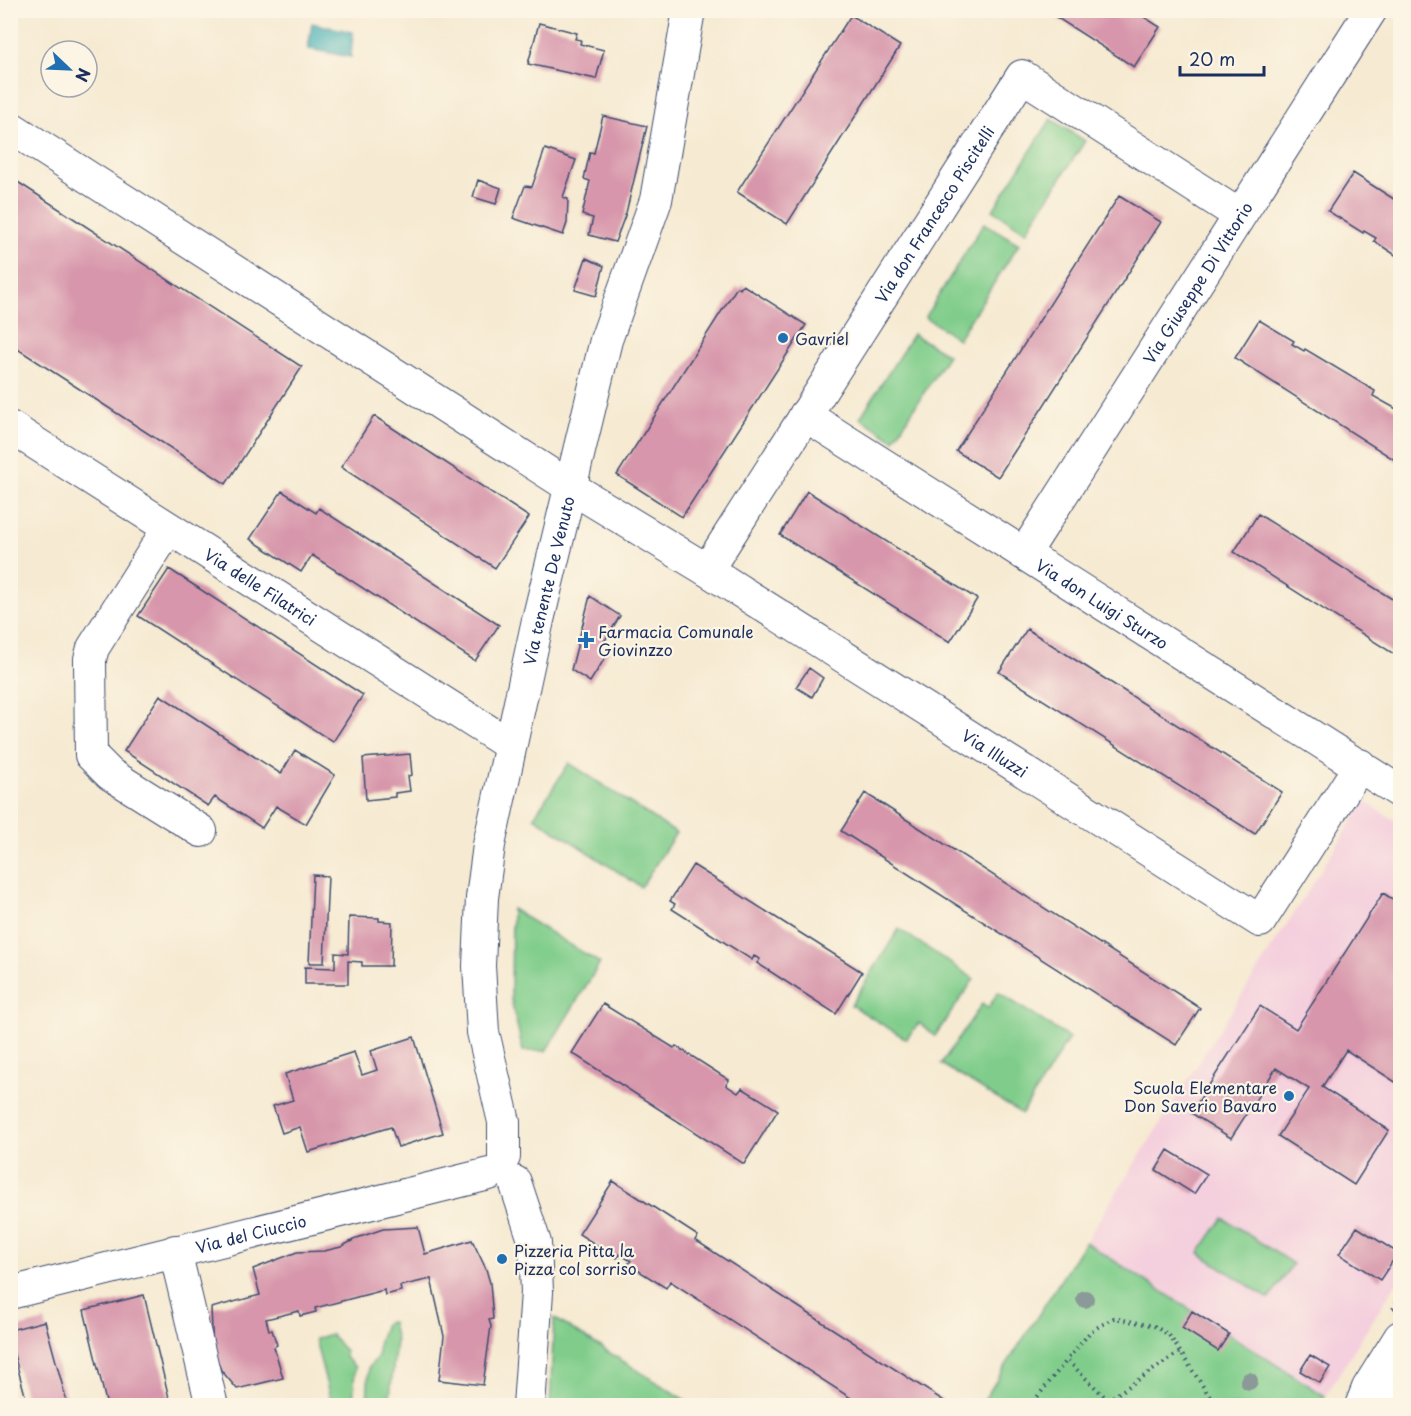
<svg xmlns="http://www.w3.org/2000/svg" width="1411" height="1416" viewBox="0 0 1411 1416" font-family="'Playpen Sans',sans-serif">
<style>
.built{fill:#f4cfdd}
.green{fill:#80cd8b;stroke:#4e7e74;stroke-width:1.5}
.water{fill:#38abb1;stroke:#2a6d88;stroke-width:1.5}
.building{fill:#d796ab}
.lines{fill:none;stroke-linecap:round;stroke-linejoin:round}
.street-casing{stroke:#3c4b6f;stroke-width:34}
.path{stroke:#3c4b6f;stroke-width:4;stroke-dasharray:1.5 4.5;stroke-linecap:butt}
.street{stroke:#fff;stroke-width:32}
.tree{fill:#8b9998}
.poi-dot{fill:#1f6fb2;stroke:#fcf5e5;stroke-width:2}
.labels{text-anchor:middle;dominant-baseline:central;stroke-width:4.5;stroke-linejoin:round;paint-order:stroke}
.street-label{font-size:16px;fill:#1b2f5e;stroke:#fcf5e5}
.poi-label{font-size:16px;fill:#1b2f5e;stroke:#fcf5e5;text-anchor:start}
</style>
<rect width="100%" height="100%" fill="#fcf5e5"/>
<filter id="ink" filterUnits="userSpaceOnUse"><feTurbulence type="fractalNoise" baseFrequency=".0167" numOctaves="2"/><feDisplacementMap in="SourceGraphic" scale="12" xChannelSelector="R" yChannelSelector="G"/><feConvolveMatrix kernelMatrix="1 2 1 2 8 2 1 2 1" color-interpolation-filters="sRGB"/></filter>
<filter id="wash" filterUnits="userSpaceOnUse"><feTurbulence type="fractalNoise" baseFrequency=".008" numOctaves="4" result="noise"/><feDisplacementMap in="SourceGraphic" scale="24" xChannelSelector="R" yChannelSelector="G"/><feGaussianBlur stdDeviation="1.35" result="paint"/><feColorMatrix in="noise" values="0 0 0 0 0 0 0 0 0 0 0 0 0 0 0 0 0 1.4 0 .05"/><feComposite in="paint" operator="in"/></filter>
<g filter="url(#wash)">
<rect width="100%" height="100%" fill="#f6ead2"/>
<path class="built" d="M1365 801 1400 824V1277L1325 1396 1085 1242Z"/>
<path class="green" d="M1051 119 1085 141 1026 232 993 210Z
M984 223 1019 244 958 339 925 317Z
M913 334 948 355 894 440 860 418Z
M569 763 676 833 641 887 534 817Z
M512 909 600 963 546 1051H523L511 999Z
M899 929 974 979 935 1036 919 1023 906 1039 851 1005Z
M998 992 1069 1038 1022 1114 941 1064 982 1004 988 1008Z
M1223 1218 1293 1264 1269 1299 1199 1253Z
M1085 1242 1325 1396 1319 1406H980Z
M554 1318 693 1405H550Z
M392 1322 396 1341 389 1405H367L369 1367 378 1356V1345L385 1323Z
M330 1334 345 1351V1357L355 1367 353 1405H330L331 1402 315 1339Z"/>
<path class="water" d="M312 23 353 32 351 57 308 49Z"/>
<g id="blocks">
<path class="building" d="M1045 10H1133L1160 27 1134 67Z
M851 15 900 46 787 224 737 192Z
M539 23 577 33 575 39 581 40 580 44 604 50 596 79 528 64Z
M603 116 647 126 626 213 615 242 589 235 593 218 582 215 590 181 584 179 590 152 594 153Z
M545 149 576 160 563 197 568 199 567 223 563 235 513 218 525 186 532 187Z
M1353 173 1400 203V258L1374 241 1376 238 1364 231 1363 233 1328 211Z
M10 177 302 367 226 484 10 344Z
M478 180 501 188 496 204 473 197Z
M1119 196 1161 222 998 477 956 451Z
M586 258 604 266 596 296 575 290Z
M743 285 806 325 682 517 617 475 737 287 740 289Z
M1259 320 1294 341 1292 344 1304 351 1305 349 1375 391 1373 396 1400 411V459L1398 462 1235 358Z
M374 416 529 517 495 568 341 467Z
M282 491 316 513 319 508 499 625 475 661 312 555 301 572 250 539Z
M807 491 977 599 950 642 780 535Z
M1258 514 1400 604V658L1234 552Z
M169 569 363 695 333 742 138 616Z
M590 596 620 616 602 645 610 650 590 682 571 670Z
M1027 629 1282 792 1255 834 999 672Z
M809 668 823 678 812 697 796 687Z
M160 695 281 774 295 750 335 775 306 824 276 806 262 828 215 797 208 806 124 751Z
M410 754 412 775 408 776 410 791 395 793V797L366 800 363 758Z
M865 793 1200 1008 1176 1045 841 831Z
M693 865 862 972 836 1014 757 963 760 959 754 956 752 960 672 909 675 904 670 901Z
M313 875 328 876 324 963H309Z
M1383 893 1400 904V1085L1346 1050 1322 1087 1389 1130 1354 1185 1278 1136 1309 1089 1276 1068 1231 1138 1191 1113 1260 1006 1296 1029Z
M349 917 379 918V921L392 922 391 966H362V962L348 961V984H305V967L335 968V953L348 954Z
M603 1004 674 1048 676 1046 729 1080 726 1085 738 1093 742 1088 778 1110 744 1164 572 1053Z
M414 1037 443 1133 398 1147 391 1127 308 1152 300 1127 282 1133 273 1106 293 1100 285 1074 354 1052 362 1075 377 1070 371 1051Z
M1168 1150 1207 1174 1194 1194 1156 1170Z
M613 1181 698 1236 695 1240 952 1406H863L670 1281 666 1288 628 1264 631 1261 620 1254 617 1258 579 1234Z
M418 1227 425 1254 472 1240 486 1269 490 1283 493 1319 489 1320 491 1326 483 1385 439 1380 444 1336 431 1279 400 1286 401 1291 385 1295 384 1290 315 1308 316 1312 300 1316 299 1311 266 1319 269 1330H272L277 1345 274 1347 283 1378 237 1389 221 1370 213 1350 211 1308 260 1295 253 1269 297 1252 324 1251 341 1247 357 1238 383 1229Z
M1357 1227 1398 1253 1380 1280 1339 1254Z
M144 1295 171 1406H107L84 1310Z
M1192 1311 1229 1334 1218 1351 1182 1328Z
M45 1321 68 1406H28L10 1340V1330Z
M1310 1355 1330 1367 1320 1383 1300 1371Z"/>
</g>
</g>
<g filter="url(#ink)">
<use href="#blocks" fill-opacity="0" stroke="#3c4b6f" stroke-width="1.5"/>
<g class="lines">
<defs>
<g id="street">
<path id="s1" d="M10 127 572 488 707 570 1260 921 1360 765"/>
<path id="s2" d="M805 415 1400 792"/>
<path id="s3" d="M10 427 510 745"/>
<path d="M168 529 93 648 90 659 91 755 110 774 201 831"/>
<path id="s4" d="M1024 554 1371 10"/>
<path id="s5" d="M707 570 1022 76 1239 215"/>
<path id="s6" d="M504 1157V1122L483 1032 479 966 482 898 489 845 538 620 606 340 656 200 689 10"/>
<path d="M515 1182 535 1243 537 1292 529 1406"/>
<path d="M175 1251 212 1406"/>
<path id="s7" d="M10 1293 489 1174"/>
<path d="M1361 1406 1368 1388 1400 1337"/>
<path d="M1392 1406 1400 1392"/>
</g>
</defs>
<use href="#street" class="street-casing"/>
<path class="path" d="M1393 1309 1400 1298
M1108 1400 1067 1360 1091 1331 1114 1318 1154 1326 1169 1335 1216 1406
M1030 1406 1067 1360
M1109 1406 1108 1400 1180 1352"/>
<use href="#street" class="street"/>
</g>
<g class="tree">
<circle cx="1085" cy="1299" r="9"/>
<circle cx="1249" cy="1381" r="9"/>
</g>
</g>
<g class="poi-dot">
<circle cx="783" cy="338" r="6"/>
<path d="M583 631h6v6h6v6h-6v6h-6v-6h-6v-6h6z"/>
<circle cx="1289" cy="1096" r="6"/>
<circle cx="502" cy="1259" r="6"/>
</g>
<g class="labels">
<g class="street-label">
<text stroke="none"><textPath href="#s5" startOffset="422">Via don Francesco Piscitelli</textPath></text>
<text stroke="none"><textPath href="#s4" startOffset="322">Via Giuseppe Di Vittorio</textPath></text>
<text stroke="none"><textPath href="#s6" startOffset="586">Via tenente De Venuto</textPath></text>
<text stroke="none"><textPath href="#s3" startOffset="297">Via delle Filatrici</textPath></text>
<text stroke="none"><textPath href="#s2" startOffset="352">Via don Luigi Sturzo</textPath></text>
<text stroke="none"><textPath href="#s1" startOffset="1167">Via Illuzzi</textPath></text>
<text stroke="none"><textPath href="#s7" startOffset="248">Via del Ciuccio</textPath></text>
</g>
<g class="poi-label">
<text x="795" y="338">Gavriel</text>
<text x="598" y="631">Farmacia Comunale<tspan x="598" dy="18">Giovinzzo</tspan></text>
<text x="1277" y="1087" text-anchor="end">Scuola Elementare<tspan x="1277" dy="18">Don Saverio Bavaro</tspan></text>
<text x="514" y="1250">Pizzeria Pitta la<tspan x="514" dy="18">Pizza col sorriso</tspan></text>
</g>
</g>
<rect width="1411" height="1416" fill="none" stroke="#fcf5e5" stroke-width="36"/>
<g transform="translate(69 69) rotate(113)"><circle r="28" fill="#fcf5e5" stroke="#a2a6af" stroke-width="1.5"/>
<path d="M0-4.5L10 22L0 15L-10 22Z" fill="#1f6fb2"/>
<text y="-9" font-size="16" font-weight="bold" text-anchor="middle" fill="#1b2f5e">N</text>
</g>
<path d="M1180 66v9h84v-9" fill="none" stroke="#1b2f5e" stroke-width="3"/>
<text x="1189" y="66" font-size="18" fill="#1b2f5e" stroke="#fcf5e5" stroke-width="4.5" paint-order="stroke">20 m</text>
</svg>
